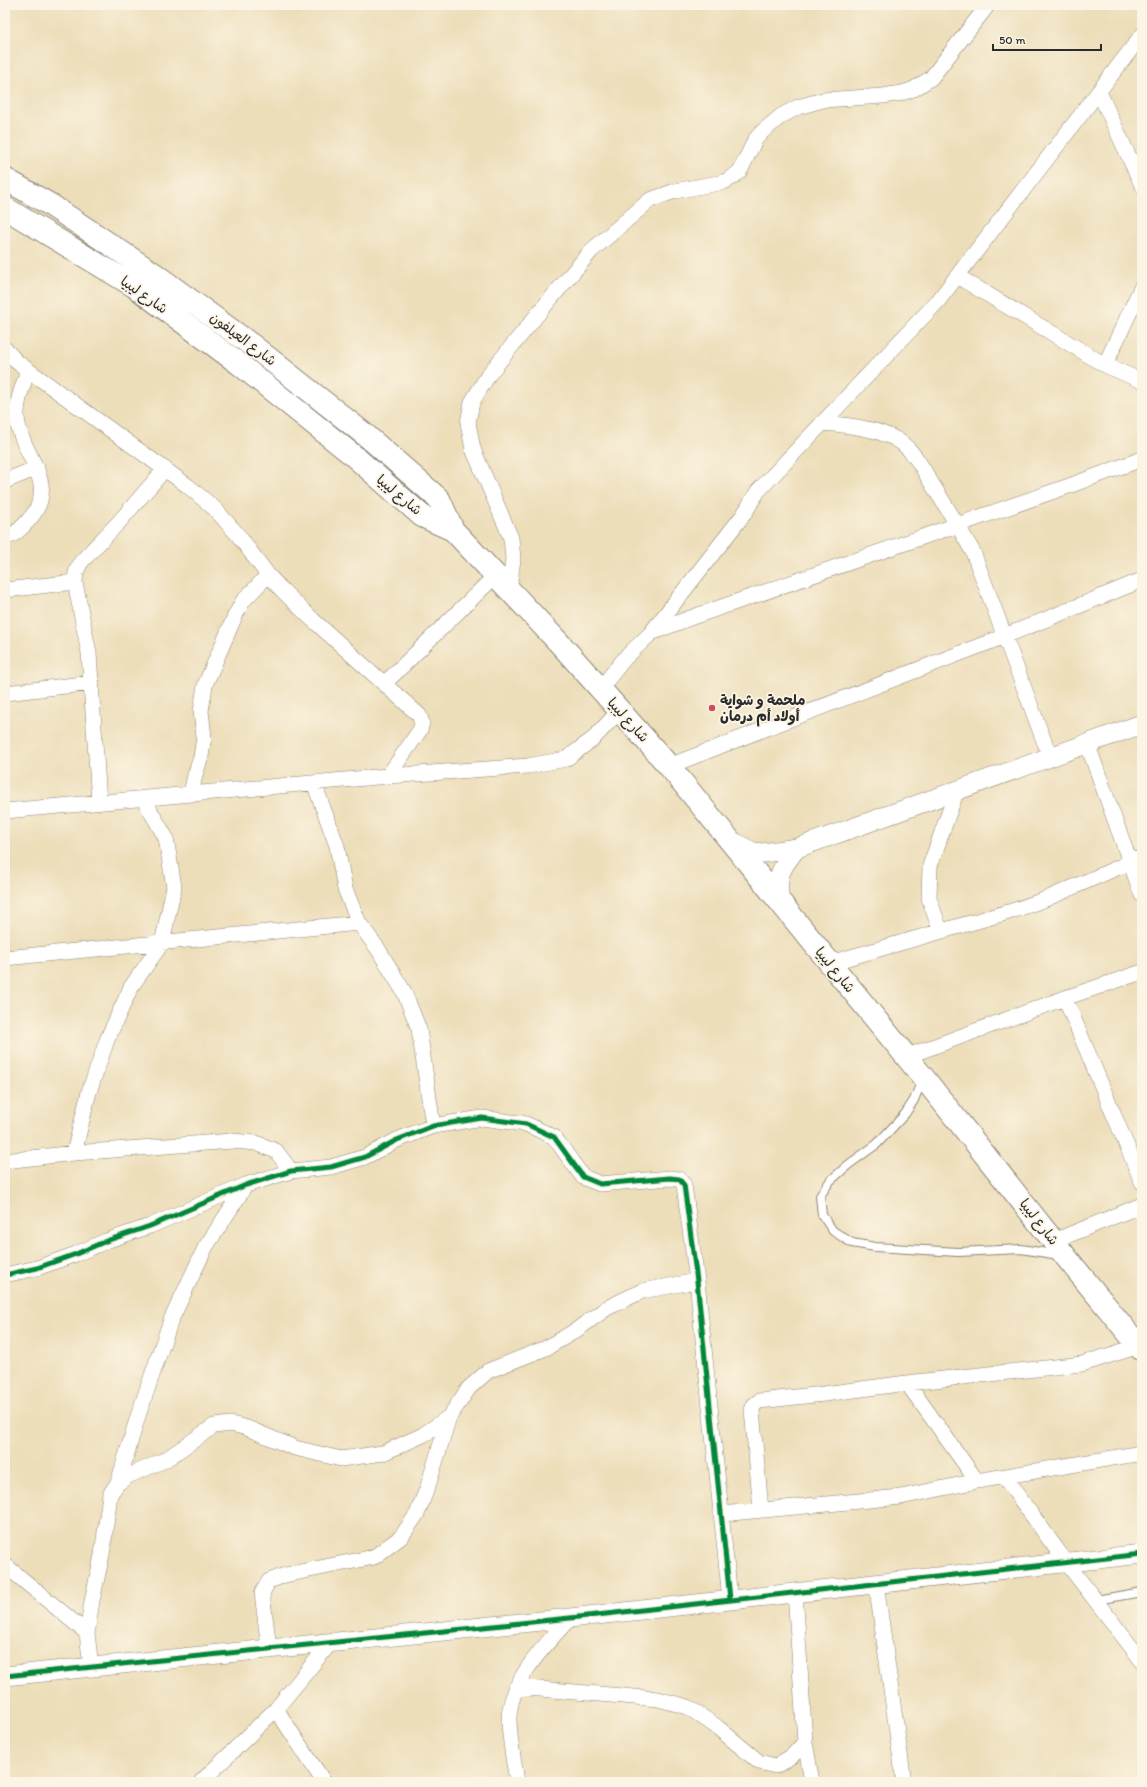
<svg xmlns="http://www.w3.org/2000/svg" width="1147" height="1787" viewBox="0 0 1147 1787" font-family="Itim,'Playpen Sans Arabic',sans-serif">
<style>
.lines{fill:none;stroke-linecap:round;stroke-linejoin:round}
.service-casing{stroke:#8c8472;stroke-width:10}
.minor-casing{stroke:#8c8472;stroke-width:16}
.tertiary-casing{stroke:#8c8472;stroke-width:20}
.trunk-casing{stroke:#8c8472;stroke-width:24}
.service{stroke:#fff;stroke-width:8}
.minor{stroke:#fff;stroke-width:15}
.tertiary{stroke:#fff;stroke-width:19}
.trunk{stroke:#fff;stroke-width:22}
.cycleway-casing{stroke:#fcf5e5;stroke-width:8}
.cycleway{stroke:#00873e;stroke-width:5}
.poi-dot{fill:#d1495b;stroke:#fcf5e5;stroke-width:1.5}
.labels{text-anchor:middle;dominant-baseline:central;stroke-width:3.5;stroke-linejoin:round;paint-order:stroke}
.street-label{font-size:14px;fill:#2b2b2b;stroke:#fcf5e5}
.poi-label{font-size:14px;font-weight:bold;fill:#2b2b2b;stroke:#fcf5e5;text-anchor:start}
</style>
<rect width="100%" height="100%" fill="#fcf5e5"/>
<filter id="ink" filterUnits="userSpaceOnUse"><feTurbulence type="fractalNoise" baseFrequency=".025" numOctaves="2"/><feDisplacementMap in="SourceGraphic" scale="8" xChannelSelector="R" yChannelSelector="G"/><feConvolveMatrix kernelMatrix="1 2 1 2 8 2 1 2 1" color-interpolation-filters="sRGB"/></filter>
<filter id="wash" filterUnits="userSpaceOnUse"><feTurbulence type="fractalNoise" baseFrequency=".012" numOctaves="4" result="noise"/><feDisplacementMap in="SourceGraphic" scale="16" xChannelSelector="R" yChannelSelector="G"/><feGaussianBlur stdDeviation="0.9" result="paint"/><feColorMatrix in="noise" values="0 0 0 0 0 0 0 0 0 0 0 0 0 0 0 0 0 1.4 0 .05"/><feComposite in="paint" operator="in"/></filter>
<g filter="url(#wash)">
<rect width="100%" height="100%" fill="#eddeba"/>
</g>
<g filter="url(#ink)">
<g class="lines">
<defs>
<path id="service" d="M922 1080 914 1100 905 1114 877 1144 848 1165 830 1181 820 1196 822 1215 833 1231 852 1243 875 1247 958 1252 1021 1249 1059 1255
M1096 1600 1142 1592"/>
<path id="minor" d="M1099 92 1142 185
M957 276 1105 365 1142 381
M5 349 17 362 188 486 215 509 238 535 268 575 281 589 313 620 419 715 422 723 420 730 388 776
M1105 365 1142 286
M822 423C846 425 878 428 899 441 914 451 923 469 932 484 946 506 960 529 973 552L1050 757
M5 481 37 468
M5 537C15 536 21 528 27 522 63 484 21 457 17 418 16 401 23 386 28 370
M5 590 75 582
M509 590 513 559 511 538 473 449 468 423 472 402 489 374 542 309 591 251 650 200 675 191 724 182 733 177 740 171 755 140 762 132 781 116 798 107 823 100 883 96 902 93 914 89 931 78 988 5
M651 633 690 618 1066 487 1142 459
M384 684 496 575
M600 689 625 658 650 634 744 514 758 491 938 301 1142 35
M5 693 92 683
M1087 743 1142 895
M669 766 1005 636 1142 580
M314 783 337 846 345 889 359 923 378 949 404 992 419 1029 433 1126
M191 793 195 775 201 757 204 737 201 711 205 685 235 616 243 601 268 575
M99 802 89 653 75 582 76 572 81 562 119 522 165 469
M5 811 388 776 528 766 566 759 593 739 620 710
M940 930 929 898 930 866 957 790
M5 958 359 923
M830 963 1012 911 1046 899 1142 857
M1065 998 1142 1182
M905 1057 1065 998 1142 972
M74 1153 89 1092 107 1040 131 987 162 943 174 887 166 838 143 798
M5 1161 74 1153 232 1141 256 1143 276 1151 291 1171
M1054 1241 1142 1205
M5 1275 37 1268 76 1254 106 1241 150 1226 246 1185 291 1171 331 1167 365 1157 397 1140 433 1126 482 1118 526 1124 554 1137 583 1177 600 1184 670 1178 679 1179 684 1185 697 1281 730 1599
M907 1383 977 1481
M1005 1478 1066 1562 1142 1661
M118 1483 128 1476 165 1460 214 1426 231 1424 247 1428 295 1448 341 1459 383 1453 423 1435 449 1417
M761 1510 752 1410 754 1405 759 1401 824 1394 907 1383 1082 1364 1142 1345
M721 1514 901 1497 977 1481 1142 1453
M5 1565 87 1633
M876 1583 904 1782
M795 1592 805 1742 812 1782
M269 1648 262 1593 269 1581 285 1575 374 1557 401 1537 417 1514 428 1486 449 1417 469 1388 488 1371 546 1348 575 1331 607 1308 642 1291 697 1281
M91 1667 87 1633 92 1601 102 1555 110 1494 118 1483 138 1416 171 1320 205 1248 246 1185
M516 1687 658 1699 688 1707 717 1727 759 1762 776 1766 792 1756 805 1742
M276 1709 324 1782
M201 1782 276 1709 332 1641
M517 1782C514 1761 509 1739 509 1718 510 1680 546 1644 570 1618"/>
<path id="tertiary" d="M730 840 753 852 763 853 797 848 1142 724
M780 902C775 877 781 867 797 848
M5 1676 570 1618 1142 1554"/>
<path id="trunk" d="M5 179 49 204 153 273 253 346 368 437 439 499 453 530
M5 208 134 286 238 363 354 456 422 516 453 530 563 647 669 766 923 1077 1066 1257 1142 1350"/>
</defs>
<use href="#service" class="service-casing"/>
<use href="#minor" class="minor-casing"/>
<use href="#tertiary" class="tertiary-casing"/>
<use href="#trunk" class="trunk-casing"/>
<use href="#service" class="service"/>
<use href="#minor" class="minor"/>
<use href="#tertiary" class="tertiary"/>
<use href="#trunk" class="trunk"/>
<defs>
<path id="cycleway" d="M5 1275 37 1268 76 1254 106 1241 150 1226 246 1185 291 1171 331 1167 365 1157 397 1140 433 1126 482 1118 526 1124 554 1137 583 1177 600 1184 670 1178 679 1179 684 1185 697 1281 730 1599
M5 1676 570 1618 1142 1554"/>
</defs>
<use href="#cycleway" class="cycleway-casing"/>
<use href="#cycleway" class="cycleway"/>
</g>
</g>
<circle class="poi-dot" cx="712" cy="708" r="4"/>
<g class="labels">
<g class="street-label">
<text transform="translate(144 295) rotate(35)">شارع ليبيا</text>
<text transform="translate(243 339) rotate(37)">شارع العيلفون</text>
<text transform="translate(399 495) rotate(40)">شارع ليبيا</text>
<text transform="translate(628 720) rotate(48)">شارع ليبيا</text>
<text transform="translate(835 970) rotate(51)">شارع ليبيا</text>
<text transform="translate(1039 1222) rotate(52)">شارع ليبيا</text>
</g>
<g class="poi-label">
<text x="720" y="700">ملحمة و شواية<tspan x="720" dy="16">أولاد أم درمان</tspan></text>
</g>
</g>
<rect width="1147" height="1787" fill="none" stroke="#fcf5e5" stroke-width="20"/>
<path d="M993 44v6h108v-6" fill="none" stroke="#2b2b2b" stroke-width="2"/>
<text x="999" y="44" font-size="12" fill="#2b2b2b" stroke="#fcf5e5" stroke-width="3" paint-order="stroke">50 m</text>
</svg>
